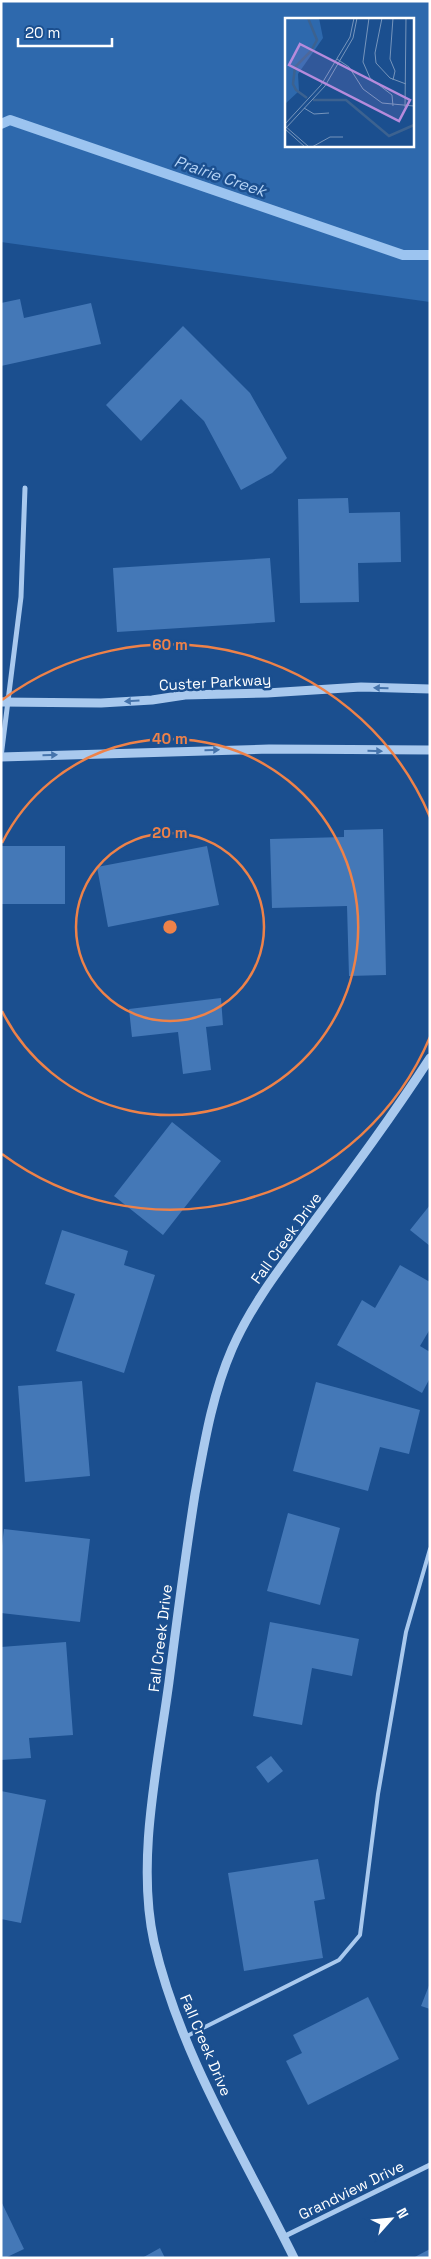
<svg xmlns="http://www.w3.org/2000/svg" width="431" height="2259" viewBox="0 0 431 2259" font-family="'Space Grotesk',sans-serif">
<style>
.green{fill:#2e69ad;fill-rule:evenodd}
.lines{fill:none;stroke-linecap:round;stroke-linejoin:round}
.stream{stroke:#9cc4f0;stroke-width:10}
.building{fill:#4478b7}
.service{stroke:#a9c9ee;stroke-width:4}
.minor{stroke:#a9c9ee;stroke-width:5}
.tertiary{stroke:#a9c9ee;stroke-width:9}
.oneway{fill:#4674ac}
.ring{fill:none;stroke:#ee8249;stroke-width:2.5}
.labels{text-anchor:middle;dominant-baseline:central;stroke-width:5;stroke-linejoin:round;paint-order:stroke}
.street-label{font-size:15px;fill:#fff;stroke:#1b4f8f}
.water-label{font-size:16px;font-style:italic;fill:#b5d3f5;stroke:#1b4f8f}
.inset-river{fill:none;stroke:#3c6290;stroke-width:2.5}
.inset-road{fill:none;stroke:#7695bc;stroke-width:1}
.view{fill:#b68bdc;fill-opacity:0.15;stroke:#b68bdc;stroke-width:2.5}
.inset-edge{fill:none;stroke:#fff;stroke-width:2.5}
.centre{fill:#ee8249;stroke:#1b4f8f;stroke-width:2.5}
.ring-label{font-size:15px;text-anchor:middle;font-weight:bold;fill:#ee8249;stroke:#1b4f8f;stroke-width:5;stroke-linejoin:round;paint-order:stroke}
</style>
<rect width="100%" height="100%" fill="#1b4f8f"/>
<path class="green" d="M1 1H430V302L1 242ZM286 19H412V145H286Z"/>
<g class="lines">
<path class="stream" d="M1 124 10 120 403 255H430"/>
</g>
<path class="building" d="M20 299 24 318 91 303 101 344 1 366V303Z
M183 326 250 393 287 458 272 473 241 490 204 421 181 399 141 441 106 405Z
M348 498 349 513 400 512 401 562 358 563 359 602 300 603 298 499Z
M270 558 275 622 117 632 113 568Z
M383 829 386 975 349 976 347 906 272 908 270 839 344 837V830Z
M1 846H65V904H1Z
M207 846 219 905 108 927 97 867Z
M221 998 223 1025 206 1027 211 1070 183 1074 178 1032 132 1037 129 1009Z
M172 1122 221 1161 163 1235 114 1196Z
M430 1205V1246L410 1230Z
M62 1230 128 1251 124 1265 155 1275 124 1373 56 1351 75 1294 45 1284Z
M400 1265 430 1282V1329L420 1346 430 1352V1378L422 1393 337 1345 362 1300 375 1308Z
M82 1381 90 1476 25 1482 18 1386Z
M316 1382 420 1410 409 1454 380 1447 368 1491 293 1471Z
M288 1513 340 1528 320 1605 267 1591Z
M4 1529 90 1539 80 1622 1 1613V1554Z
M270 1622 359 1639 352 1676 312 1668 302 1725 253 1716Z
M66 1642 73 1735 29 1738 31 1758 1 1760V1647Z
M271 1756 283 1771 268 1783 256 1767Z
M1 1791 46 1800 21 1923 1 1919Z
M318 1859 325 1899 314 1901 323 1958 244 1971 228 1873Z
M430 1983V2009L421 2006Z
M368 1997 399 2059 308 2105 286 2061 302 2053 293 2035Z
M1 2201 24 2249 5 2258H1Z
M160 2248 165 2258H142Z
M430 2249V2258H413Z"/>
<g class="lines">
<path class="service" d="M185 2037 339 1960 360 1935 378 1794 406 1632 430 1549"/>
<path class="minor" d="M1 757 21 597 25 488
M283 2237 430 2165"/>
<path class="tertiary" d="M1 702 101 703 152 700 185 695 267 693 361 687 430 689
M1 757 269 749 430 750
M294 2258C243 2155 180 2054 154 1942 136 1860 158 1764 169 1682 177 1619 185 1557 195 1494 204 1445 212 1395 232 1349 252 1303 284 1263 313 1223 353 1169 393 1115 430 1058"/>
</g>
<defs><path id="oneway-solid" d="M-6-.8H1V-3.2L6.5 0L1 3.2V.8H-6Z" transform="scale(1.25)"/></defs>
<g class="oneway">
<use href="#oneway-solid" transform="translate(381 688) rotate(-178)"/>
<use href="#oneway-solid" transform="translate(132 701) rotate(177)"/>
<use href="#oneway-solid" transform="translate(212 750) rotate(-1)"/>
<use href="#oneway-solid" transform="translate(375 751) rotate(1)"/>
<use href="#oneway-solid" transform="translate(50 755) rotate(-2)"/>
</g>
<g class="ring">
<circle cx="170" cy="927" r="94"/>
<path d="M2 843A188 188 0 1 1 2 1011"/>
<path d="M430 1037A282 282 0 0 1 2 1154M2 700A282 282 0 0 1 430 817"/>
</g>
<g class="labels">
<g class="street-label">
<text transform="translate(215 682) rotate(-3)">Custer Parkway</text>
<text transform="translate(286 1238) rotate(-54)">Fall Creek Drive</text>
<text transform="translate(160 1638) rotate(-83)">Fall Creek Drive</text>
<text transform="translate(206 2045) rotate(67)">Fall Creek Drive</text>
<text transform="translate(351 2190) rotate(-26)">Grandview Drive</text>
</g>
<g class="water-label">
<text transform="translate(220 176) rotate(19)">Prairie Creek</text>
</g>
</g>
<g transform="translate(285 18)">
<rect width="129" height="129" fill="#1b4f8f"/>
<path d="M0 0H34L38 20 13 56 14 73 0 86Z" fill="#2e69ad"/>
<path class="inset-river" d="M22 80 11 72 8 66 10 49 26 33 32 22 23 0M28 82H61L104 118 129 107"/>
<path class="inset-road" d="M84 0 78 44 85 60 107 77 108 88M97 0 90 35 91 45 105 60 121 66M52 41 64 49 78 71 97 85 129 88M108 62 110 53 105 41 108 0M120 89 121 0M19 90 29 96 44 95M0 106 36 67 65 19 69 0M0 108 24 129M0 111 40 68 68 20 72 0M0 111 20 129M27 129 45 119H58"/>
<path class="view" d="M15 26 125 82 114 103 4 47Z"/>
<rect width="129" height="129" class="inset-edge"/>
</g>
<circle cx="170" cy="927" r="8" class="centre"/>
<g class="ring-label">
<text x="170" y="650">60 m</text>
<text x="170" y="744">40 m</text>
<text x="170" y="838">20 m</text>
</g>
<rect width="431" height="2259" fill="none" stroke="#ffffff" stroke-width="5"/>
<g transform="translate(391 2219) rotate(63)" stroke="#1b4f8f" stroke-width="4" paint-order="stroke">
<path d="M0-4L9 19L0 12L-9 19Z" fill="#ffffff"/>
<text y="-8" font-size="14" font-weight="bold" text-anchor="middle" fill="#ffffff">N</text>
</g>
<path d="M18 38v8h94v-8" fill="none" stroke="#ffffff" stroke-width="2.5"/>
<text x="25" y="38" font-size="15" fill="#ffffff" stroke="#1b4f8f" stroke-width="4" paint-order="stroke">20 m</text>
</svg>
